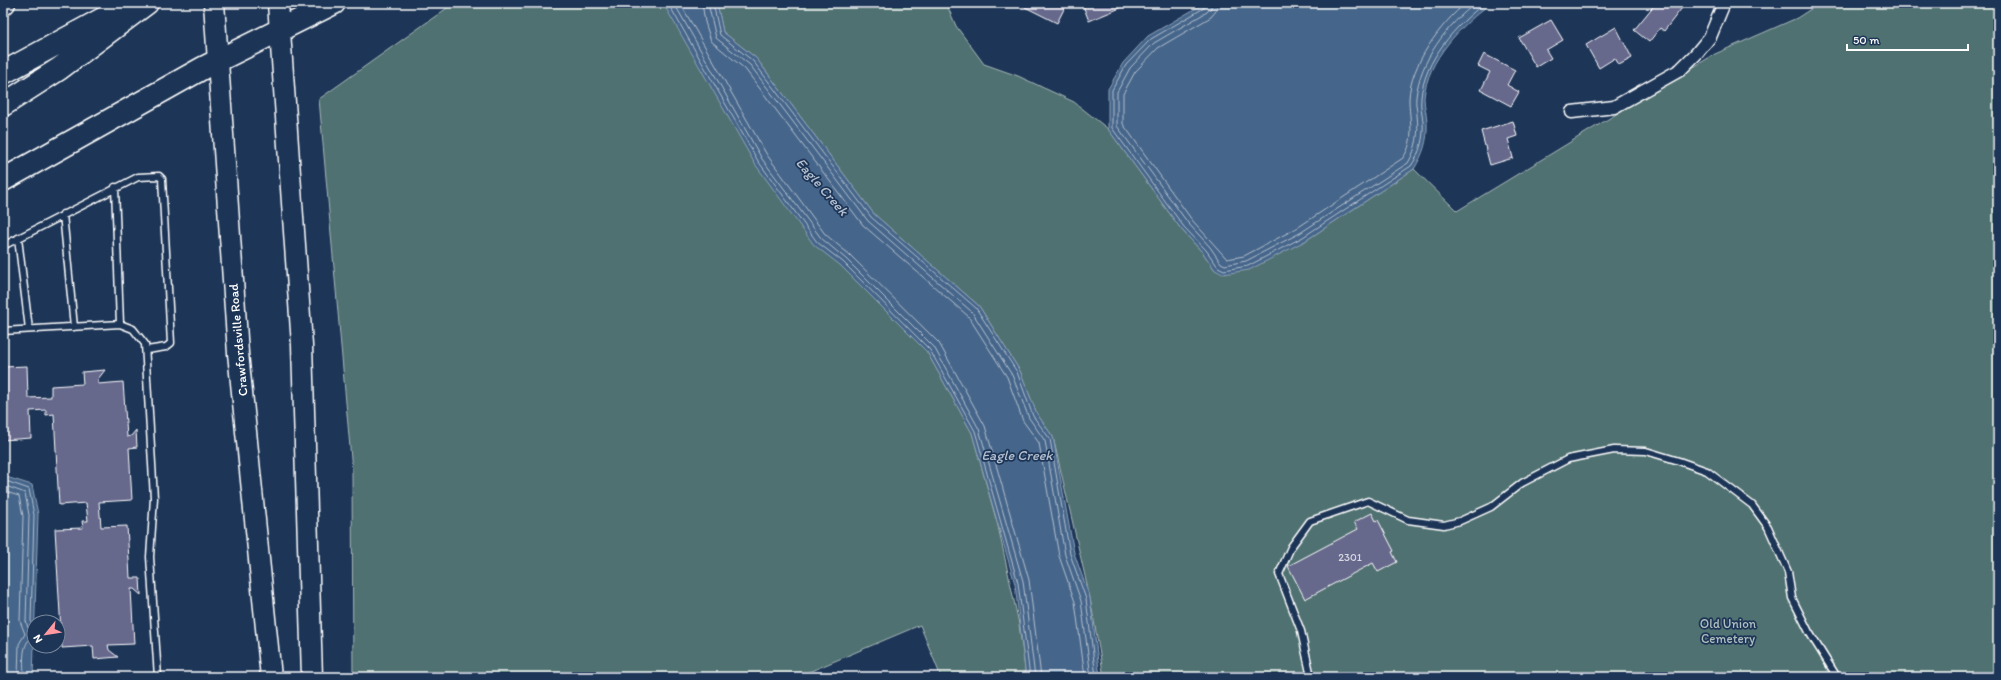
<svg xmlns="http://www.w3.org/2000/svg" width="2001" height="680" viewBox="0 0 2001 680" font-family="Itim,sans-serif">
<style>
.green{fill:#507171;stroke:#a8b8b8}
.water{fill:#45658a;stroke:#8fa3b9}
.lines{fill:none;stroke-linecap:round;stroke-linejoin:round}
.shore{stroke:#b5c1d0;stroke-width:1}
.building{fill:#66678c;stroke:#fff}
.service-casing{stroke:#fff;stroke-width:9}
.minor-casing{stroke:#fff;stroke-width:15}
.primary-casing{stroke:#fff;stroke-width:23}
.motorway-casing{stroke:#fff;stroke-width:25}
.service{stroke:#1d3557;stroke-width:6}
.minor{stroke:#1d3557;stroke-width:12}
.primary{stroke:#1d3557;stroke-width:20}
.motorway{stroke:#1d3557;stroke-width:22}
.labels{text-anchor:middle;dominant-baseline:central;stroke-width:3.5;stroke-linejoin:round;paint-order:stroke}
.number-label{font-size:11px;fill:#d9d9e2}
.street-label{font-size:13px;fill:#fff;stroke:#1d3557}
.park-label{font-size:13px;fill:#b0bfbf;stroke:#1d3557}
.water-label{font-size:14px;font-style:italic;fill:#b5c1d0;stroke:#1d3557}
</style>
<rect width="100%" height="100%" fill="#1d3557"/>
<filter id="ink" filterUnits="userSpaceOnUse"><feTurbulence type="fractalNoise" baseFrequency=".025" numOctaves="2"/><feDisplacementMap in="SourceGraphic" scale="8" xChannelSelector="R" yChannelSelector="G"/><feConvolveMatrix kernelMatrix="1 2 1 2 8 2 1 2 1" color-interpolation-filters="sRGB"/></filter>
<g filter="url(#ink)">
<path class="green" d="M454 3H663L927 352 972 433 998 526 1019 624 1026 677H941L920 625 797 677H353L352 470 319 99Z
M717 3H946L956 26 984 64 1018 76 1074 102 1108 129 1181 229 1203 253 1215 270 1305 241 1414 169 1457 211 1715 54 1797 18 1820 3H1998V677H1104L1090 598 1053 437 1037 414 1020 371 979 306 874 214 756 58 723 32Z"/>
<path class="water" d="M663 3H717L723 32 756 58 874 214 979 306 1020 371 1037 414 1053 437 1074 553 1090 598 1100 677H1026L1015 584 972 433 927 352 840 265 814 245 755 164Z
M1205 3H1491C1462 25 1427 59 1424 98 1424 106 1427 115 1427 123 1428 140 1423 155 1414 169L1305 241 1249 270 1223 274 1215 270 1203 253 1181 229 1108 129V89L1123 63 1148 36Z
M3 476 32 485 38 514 33 677H3Z"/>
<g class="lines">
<path class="shore" d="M668 3 758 161 817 242 843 262 930 350 975 431 1018 583 1030 677
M674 3 762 159 821 238 846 259 934 347 979 429 1023 581 1035 677
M680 3 767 155 825 234 850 255 939 343 985 426 1029 580 1041 677
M702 3 705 22 711 41 745 69 863 225 968 316 1007 377 1023 421 1039 443 1059 556 1075 602 1085 677
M708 3 716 38 750 65 868 221 972 312 1012 375 1029 418 1045 441 1065 555 1081 601 1091 677
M713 3 720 35 753 61 871 217 976 308 1017 372 1033 416 1050 439 1070 554 1086 599 1096 677
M1206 3 1204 8 1151 39 1126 65 1112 90V128L1184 227 1206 250 1218 267 1224 270 1248 266 1303 237 1411 166C1420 153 1424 138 1423 122 1422 114 1420 106 1421 98 1424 60 1456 25 1485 3
M1211 3V8L1207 12 1154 43 1130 68 1117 92V126L1188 223 1210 247 1221 263 1225 265 1246 261 1300 233 1408 163C1417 148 1419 132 1417 115 1417 109 1415 103 1416 97 1420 60 1447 25 1476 3
M1218 3 1216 11 1211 17 1158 48 1135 72 1123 94V124L1192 220 1227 259 1244 256 1297 228 1403 158C1416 139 1409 120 1409 99 1410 65 1441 23 1466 3
M3 480 29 489 34 515 31 621 34 626
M3 485 25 493 29 515 26 621 28 628 34 631
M3 491 19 496 23 516 20 621 25 634 19 644 18 677
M24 677C24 665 20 641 34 637"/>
</g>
<path class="building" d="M1027 3H1067L1057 23 1025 7Z
M1082 3H1124L1125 6 1089 21Z
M1656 3 1685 4 1664 31 1660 28 1649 42 1634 30Z
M1551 20 1563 40 1546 50 1551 58 1536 67 1519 38Z
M1616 27 1632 58 1619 65 1615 58 1599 68 1586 45Z
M1484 54 1515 70 1507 85 1519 92 1511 106 1481 90 1490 72 1478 66Z
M1513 121 1517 136 1508 139 1513 158 1490 165 1481 131Z
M27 366 28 398 51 397V386L83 384 82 372 105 370 98 379V384L123 382 127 437 131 436 136 430 137 447 129 448 132 500 99 502 101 527 127 526 130 578H140L141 595 134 589H131L134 644 108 645 109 650 118 657 94 659 93 646 62 648 55 529 83 528 82 521H88L86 503 59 505 54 414 46 415V410L30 411 31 438 3 440V367Z
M1372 513 1376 521 1378 520 1394 551 1392 552 1397 562 1378 572 1373 563 1305 599 1288 566 1358 529 1354 522Z"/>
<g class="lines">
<defs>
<path id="service" d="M115 187 120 324
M63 214 74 327
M18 238 29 329
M3 246 138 177 159 176 162 179 171 343 166 347 147 350
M3 331 120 324 133 329 145 344 154 498 150 557 158 677
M1311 677 1301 631 1279 574 1291 547 1310 521 1368 501 1408 520 1444 525 1460 521 1491 507 1522 483 1568 459 1614 450 1646 451 1679 461 1707 471 1752 505 1768 527 1788 572 1792 598 1809 632 1837 677"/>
<path id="minor" d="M1572 112 1614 107 1680 70 1696 54 1710 37 1724 3"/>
<path id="primary" d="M214 3 238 353 271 677
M278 3 302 345 312 677"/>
<path id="motorway" d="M3 4 4 3
M3 73 121 9
M3 105 59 69 147 3
M3 180 203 68 334 3"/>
</defs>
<use href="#service" class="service-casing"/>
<use href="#minor" class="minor-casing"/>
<use href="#primary" class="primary-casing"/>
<use href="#motorway" class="motorway-casing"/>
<use href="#service" class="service"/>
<use href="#minor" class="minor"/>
<use href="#primary" class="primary"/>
<use href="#motorway" class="motorway"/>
</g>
</g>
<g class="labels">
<g class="number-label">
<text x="1350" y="557">2301</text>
</g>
<g class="street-label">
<text transform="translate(238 340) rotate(-95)">Crawfordsville Road</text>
</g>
<g class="park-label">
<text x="1728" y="623">Old Union<tspan x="1728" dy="15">Cemetery</tspan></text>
</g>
<g class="water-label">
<text transform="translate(822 187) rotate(49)">Eagle Creek</text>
<text x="1017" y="455">Eagle Creek</text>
</g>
</g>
<rect width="2001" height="680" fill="none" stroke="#1d3557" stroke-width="16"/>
<rect x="8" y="8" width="1985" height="664" fill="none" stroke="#fff" stroke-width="1.5" filter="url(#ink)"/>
<g transform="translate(46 634) rotate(240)"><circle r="19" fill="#1d3557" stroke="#77869a"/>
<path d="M0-3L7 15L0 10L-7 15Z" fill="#ff9aa2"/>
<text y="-6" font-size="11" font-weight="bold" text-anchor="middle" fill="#ffffff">N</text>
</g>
<path d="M1847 44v6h121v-6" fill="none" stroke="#ffffff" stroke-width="2"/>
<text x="1853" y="44" font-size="12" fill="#ffffff" stroke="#1d3557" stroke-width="3" paint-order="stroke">50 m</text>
</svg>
